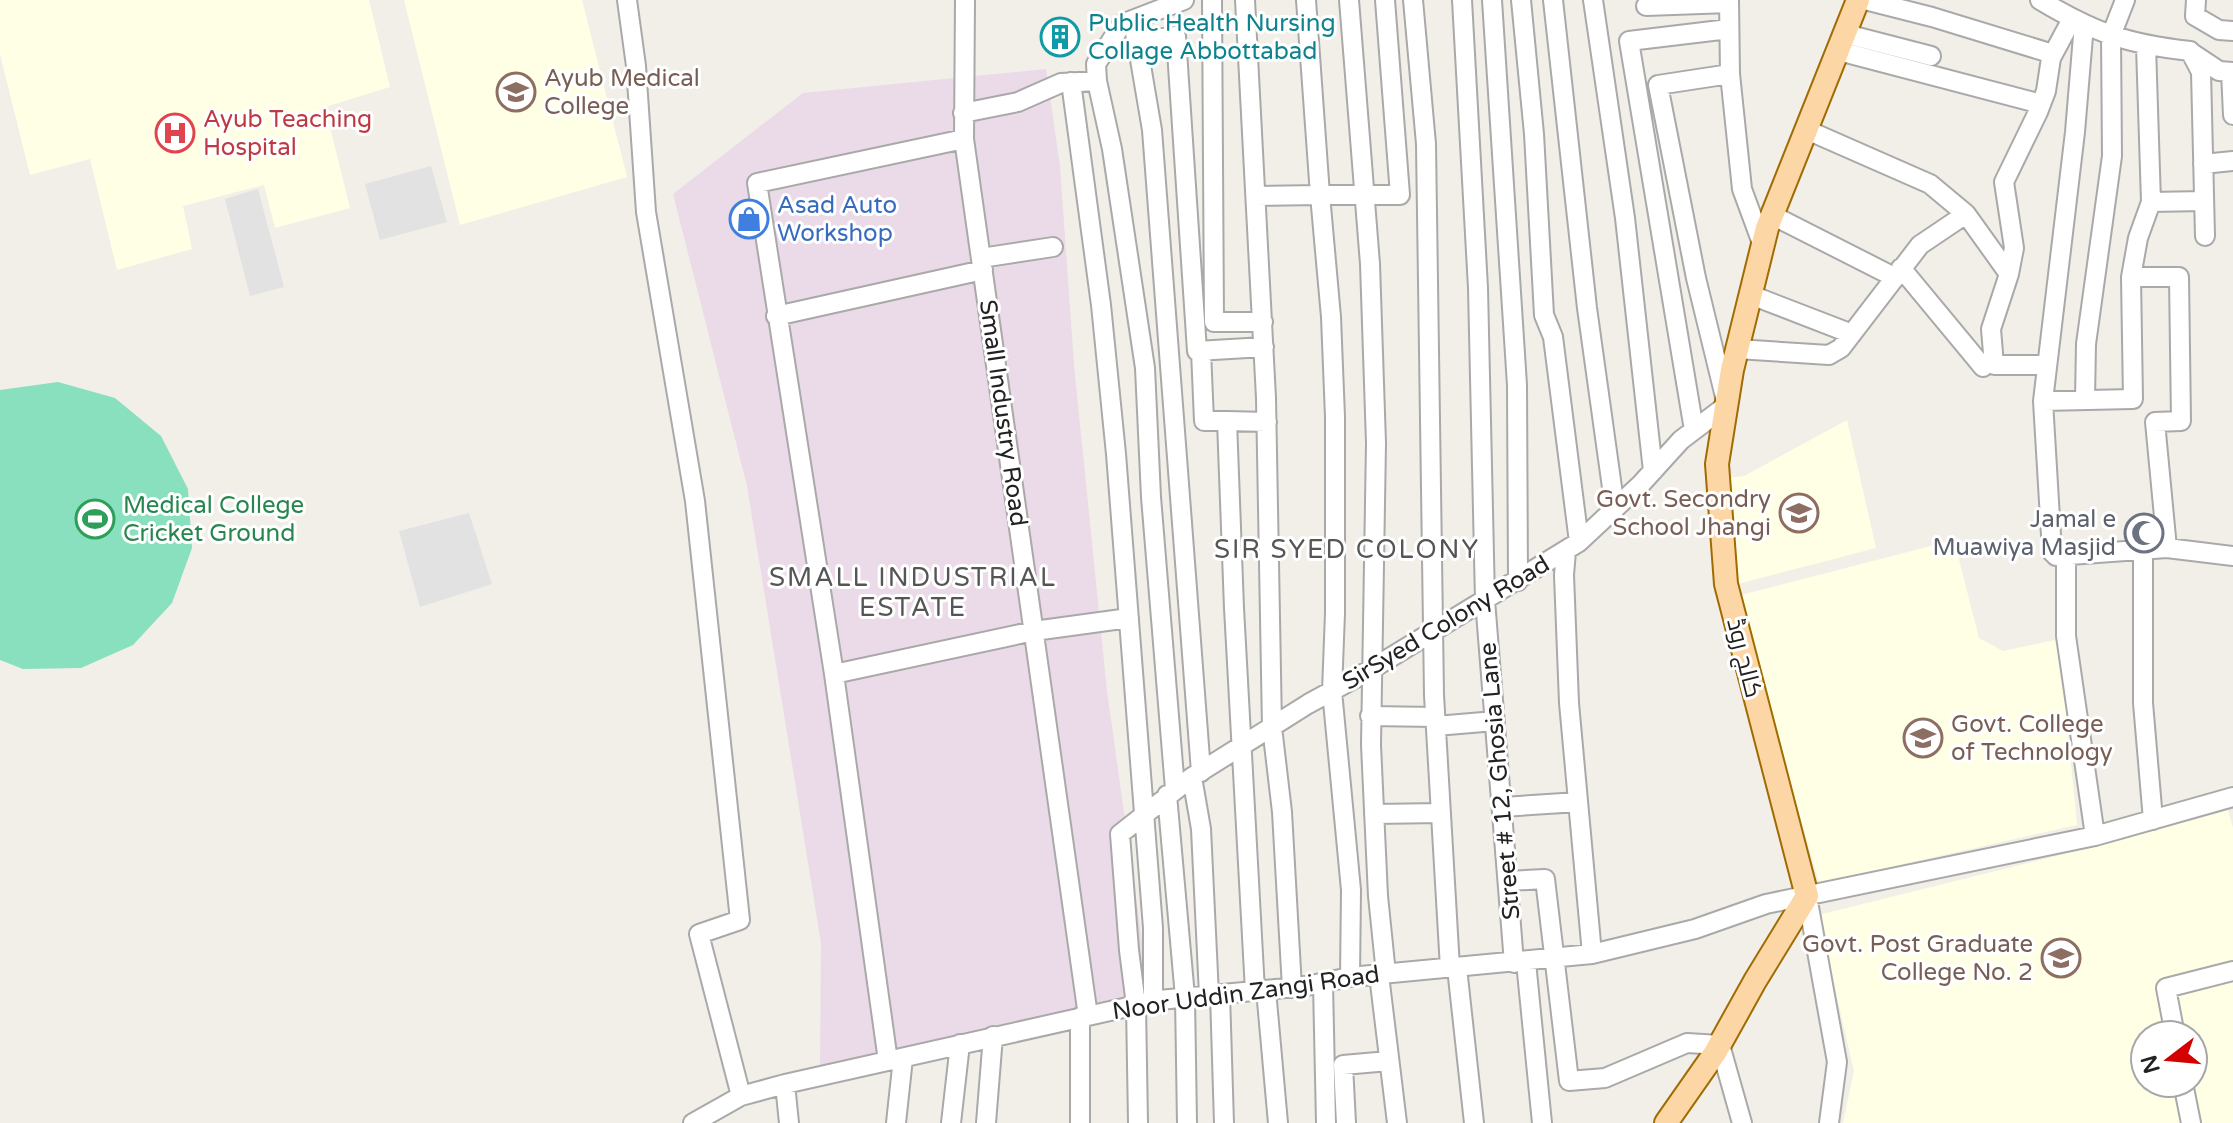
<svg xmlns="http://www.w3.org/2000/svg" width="2233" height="1123" viewBox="0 0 2233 1123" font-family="'Varela Round',Cairo,sans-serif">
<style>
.industrial{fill:#ebdbe8}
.education{fill:#ffffe5;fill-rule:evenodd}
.pitch{fill:#88e0be}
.parking{fill:#e2e2e2}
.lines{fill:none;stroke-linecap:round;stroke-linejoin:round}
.minor-casing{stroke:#a9a9a9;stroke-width:22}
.major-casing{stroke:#a06b00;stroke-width:26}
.minor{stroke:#fff;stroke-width:18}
.major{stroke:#fcd6a4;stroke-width:22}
.labels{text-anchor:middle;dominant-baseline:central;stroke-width:6;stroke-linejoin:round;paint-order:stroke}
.culture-label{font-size:24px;fill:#0d838f;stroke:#fff;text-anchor:start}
.education-label{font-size:24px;fill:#785e54;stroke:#fff;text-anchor:start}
.health-label{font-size:24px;fill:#be3a42;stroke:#fff;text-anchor:start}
.shop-label{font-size:24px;fill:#366cbe;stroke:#fff;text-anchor:start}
.street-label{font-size:24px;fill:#222;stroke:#fff}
.leisure-label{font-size:24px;fill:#27864d;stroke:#fff;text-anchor:start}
.worship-label{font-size:24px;fill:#5b616d;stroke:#fff;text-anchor:end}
.neighbourhood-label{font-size:26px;letter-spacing:2px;fill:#555;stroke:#fff}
</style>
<rect width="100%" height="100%" fill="#f2efe9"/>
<path class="industrial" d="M1046 69 1060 166 1074 365 1107 691 1150 997 820 1071 821 943 747 486 673 194 803 93Z"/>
<path class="education" d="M0 0H369L390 87 325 107 350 208 275 228 264 185 183 206 192 249 117 270 90 159 30 175 0 54Z
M404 0H582L627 177 460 225Z
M1847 420 1876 548 1738 584 1726 478 1744 476Z
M1954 540 1979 638 2003 651 2059 639 2077 825 1819 883 1737 596Z
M2226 803 2233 828V1123H1843L1854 1071 1818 915 2125 839ZM2145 1035H2193V1083H2145Z"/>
<path class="pitch" d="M58 382 115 398 161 436 188 489 192 548 172 603 133 645 81 668 23 669 0 660V390Z"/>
<path class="parking" d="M431 166 447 222 380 240 365 184Z
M258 189 284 287 250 296 225 199Z
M469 513 492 584 420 607 399 531Z"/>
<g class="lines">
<defs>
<path id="minor" d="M627 0 636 66 646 212 695 501 740 920 699 934 741 1096
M965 0 964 139 1088 1016
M1212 0 1214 322H1263
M1245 0 1266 398 1272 727 1282 812 1292 988
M1349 0 1370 264 1376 443 1371 745 1378 896 1386 974
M1413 0 1426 144 1434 695 1450 968
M1462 0 1478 288 1485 600 1514 963
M1492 0 1517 385 1518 581
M1521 0 1534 134 1544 315 1553 337 1579 542
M1553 0 1587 308 1615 509
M1593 0 1625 218 1653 471
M1729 0 1730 74 1742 189 1763 246
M1865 0 1932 17 2053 54
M2040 0C2095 33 2127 44 2190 51L2201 72 2205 236
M2196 0 2195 16 2219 30 2233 31
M1646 6 1729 3
M1132 20 1137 42 1176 36 1197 351 1264 347
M2084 24 2075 132 2043 401 2052 552 2056 556 2167 548
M1846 34 1931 56
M1137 42 1152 130 1201 772
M1839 51 2041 104
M2192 53 2219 71 2233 72
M2231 72 2233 115
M1097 81 1112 149 1145 368 1151 497 1175 789
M1071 82 1101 305 1116 454 1153 928V1001
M963 113 1018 102 1061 83 1097 81 1096 64 1122 24 1184 0
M1807 130 1930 184 1966 214
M2203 164 2233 161
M1256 196 1320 195 1306 0
M2151 202 2204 201
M1772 215 1894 277
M981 258 1053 247
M1901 268 1983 367
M2009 274 2014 248 2004 182 2038 112 2046 91 2051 58 2072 19
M2131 277H2179L2181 421 2155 422 2167 548 2233 556
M1751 295 1852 334
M776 316 983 270
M1737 349 1829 355 1841 348 1920 245 1966 214 2009 274 1991 329 1994 365H2046
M1201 351 1204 421H1227L1234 608 1255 991
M2085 399 2086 344 2112 156 2111 36 2125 0
M2043 401 2133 399 2131 277 2138 238 2151 202 2146 46
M1227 421 1267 422
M1694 430 1629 41 1729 29
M2143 550V703L2153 820
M1566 551 1564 575 1569 703 1592 954
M2066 555V636L2095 836
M834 674 1034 631 1129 618
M1370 716 1435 717
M1436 726 1495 721
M1192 777 1201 829 1209 995
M1167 795 1185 997 1187 1123
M1503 807 1578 802
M1374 814 1441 813
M1508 881 1545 879 1569 1081 1605 1078 1687 1043 1720 1045 1742 1123
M1807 896 1837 1062 1829 1123
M1526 962 1542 1123
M1457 968 1474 1123
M1379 975 1397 1123
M1350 977 1351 890 1332 691 1335 613V417L1331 317 1320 195H1400L1385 0
M1323 984 1326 1123
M1266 990 1278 1123
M1220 994 1224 1123
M2175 1035 2166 988 2233 971
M888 1061 834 674 757 183 964 139
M2183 1083 2191 1123
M785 1084 789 1123
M693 1123 741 1096 785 1084 1159 1000 1306 986 1350 977 1592 954 1695 929 1766 904 2095 836 2233 797
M896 1123 903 1058
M951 1123 960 1044
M986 1123 993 1036
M1080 1123V1017
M1138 1123 1136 1005 1129 950 1120 834 1192 777 1308 704 1370 670 1579 542 1641 484 1681 440 1727 405 1696 278 1658 85 1730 74
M1346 1123 1343 1065 1389 1061"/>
<path id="major" d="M1666 1123 1715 1053 1755 981 1807 896 1726 584 1717 464 1732 370 1767 228 1858 0"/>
</defs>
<use href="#minor" class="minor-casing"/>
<use href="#major" class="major-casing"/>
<use href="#minor" class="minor"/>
<use href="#major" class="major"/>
</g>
<defs>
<symbol id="building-ring" viewBox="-11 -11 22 22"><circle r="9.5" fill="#fff" stroke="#0f9aa8" stroke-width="1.5"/><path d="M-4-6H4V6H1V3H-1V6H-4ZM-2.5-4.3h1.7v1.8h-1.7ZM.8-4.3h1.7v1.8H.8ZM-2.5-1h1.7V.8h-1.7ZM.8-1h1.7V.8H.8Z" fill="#0f9aa8"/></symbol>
<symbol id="university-ring" viewBox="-11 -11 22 22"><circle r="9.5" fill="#fff" stroke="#8d6e63" stroke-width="1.5"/><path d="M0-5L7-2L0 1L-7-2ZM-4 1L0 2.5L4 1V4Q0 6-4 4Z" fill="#8d6e63"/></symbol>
<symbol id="hospital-ring" viewBox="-11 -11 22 22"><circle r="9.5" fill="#fff" stroke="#e0444e" stroke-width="1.5"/><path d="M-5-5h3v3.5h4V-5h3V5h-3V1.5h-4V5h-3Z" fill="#e0444e"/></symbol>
<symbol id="shop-ring" viewBox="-11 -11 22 22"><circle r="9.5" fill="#fff" stroke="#3f7fe0" stroke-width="1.5"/><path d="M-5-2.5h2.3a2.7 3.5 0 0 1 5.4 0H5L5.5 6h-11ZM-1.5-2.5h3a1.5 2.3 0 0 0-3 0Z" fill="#3f7fe0"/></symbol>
<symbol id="school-ring" viewBox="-11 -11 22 22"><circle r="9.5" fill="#fff" stroke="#8d6e63" stroke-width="1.5"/><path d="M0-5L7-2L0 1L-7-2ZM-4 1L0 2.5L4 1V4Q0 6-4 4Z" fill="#8d6e63"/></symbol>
<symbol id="stadium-ring" viewBox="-11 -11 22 22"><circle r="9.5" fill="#fff" stroke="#2e9e5b" stroke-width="1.5"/><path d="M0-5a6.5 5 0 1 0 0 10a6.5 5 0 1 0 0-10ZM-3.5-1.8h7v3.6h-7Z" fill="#2e9e5b"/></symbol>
<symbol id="mosque-ring" viewBox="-11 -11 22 22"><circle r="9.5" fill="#fff" stroke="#6b7280" stroke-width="1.5"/><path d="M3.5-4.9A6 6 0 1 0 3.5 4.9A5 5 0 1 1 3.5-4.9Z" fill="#6b7280"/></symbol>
</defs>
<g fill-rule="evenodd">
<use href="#building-ring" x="1038" y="15" width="44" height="44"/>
<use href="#university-ring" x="494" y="70" width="44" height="44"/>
<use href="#hospital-ring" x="153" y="111" width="44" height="44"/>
<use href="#shop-ring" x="727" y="197" width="44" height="44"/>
<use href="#school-ring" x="1777" y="491" width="44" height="44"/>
<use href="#stadium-ring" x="73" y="497" width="44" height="44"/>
<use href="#mosque-ring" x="2122" y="511" width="44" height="44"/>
<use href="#university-ring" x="1901" y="716" width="44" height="44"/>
<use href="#university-ring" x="2039" y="936" width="44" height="44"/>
</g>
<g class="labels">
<g class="culture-label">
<text x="1088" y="23">Public Health Nursing<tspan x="1088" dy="28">Collage Abbottabad</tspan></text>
</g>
<g class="education-label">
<text x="544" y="78">Ayub Medical<tspan x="544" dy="28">College</tspan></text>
<text x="1771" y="499" text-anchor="end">Govt. Secondry<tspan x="1771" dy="28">School Jhangi</tspan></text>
<text x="1951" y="724">Govt. College<tspan x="1951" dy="28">of Technology</tspan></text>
<text x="2033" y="944" text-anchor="end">Govt. Post Graduate<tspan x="2033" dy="28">College No. 2</tspan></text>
</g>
<g class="health-label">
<text x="203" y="119">Ayub Teaching<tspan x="203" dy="28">Hospital</tspan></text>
</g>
<g class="shop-label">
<text x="777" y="205">Asad Auto<tspan x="777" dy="28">Workshop</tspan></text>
</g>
<g class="street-label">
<text transform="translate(1003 413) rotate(82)">Small Industry Road</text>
<text transform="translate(1446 623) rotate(-31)">SirSyed Colony Road</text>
<text transform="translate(1744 658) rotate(76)">کالج روڈ</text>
<text transform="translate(1500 781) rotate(-95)">Street # 12, Ghosia Lane</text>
<text transform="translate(1246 993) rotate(-8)">Noor Uddin Zangi Road</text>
</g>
<g class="leisure-label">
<text x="123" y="505">Medical College<tspan x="123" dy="28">Cricket Ground</tspan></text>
</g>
<g class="worship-label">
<text x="2116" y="519">Jamal e<tspan x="2116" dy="28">Muawiya Masjid</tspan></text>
</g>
<g class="neighbourhood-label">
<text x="1347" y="549">SIR SYED COLONY</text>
<text x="913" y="577">SMALL INDUSTRIAL<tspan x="913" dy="30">ESTATE</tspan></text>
</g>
</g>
<g transform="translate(2169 1059) rotate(254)"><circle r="38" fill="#ffffff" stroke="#a7a7a7" stroke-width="2"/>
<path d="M0-6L14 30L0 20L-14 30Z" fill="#d40000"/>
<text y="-12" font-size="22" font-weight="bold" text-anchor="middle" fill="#222222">N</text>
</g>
</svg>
